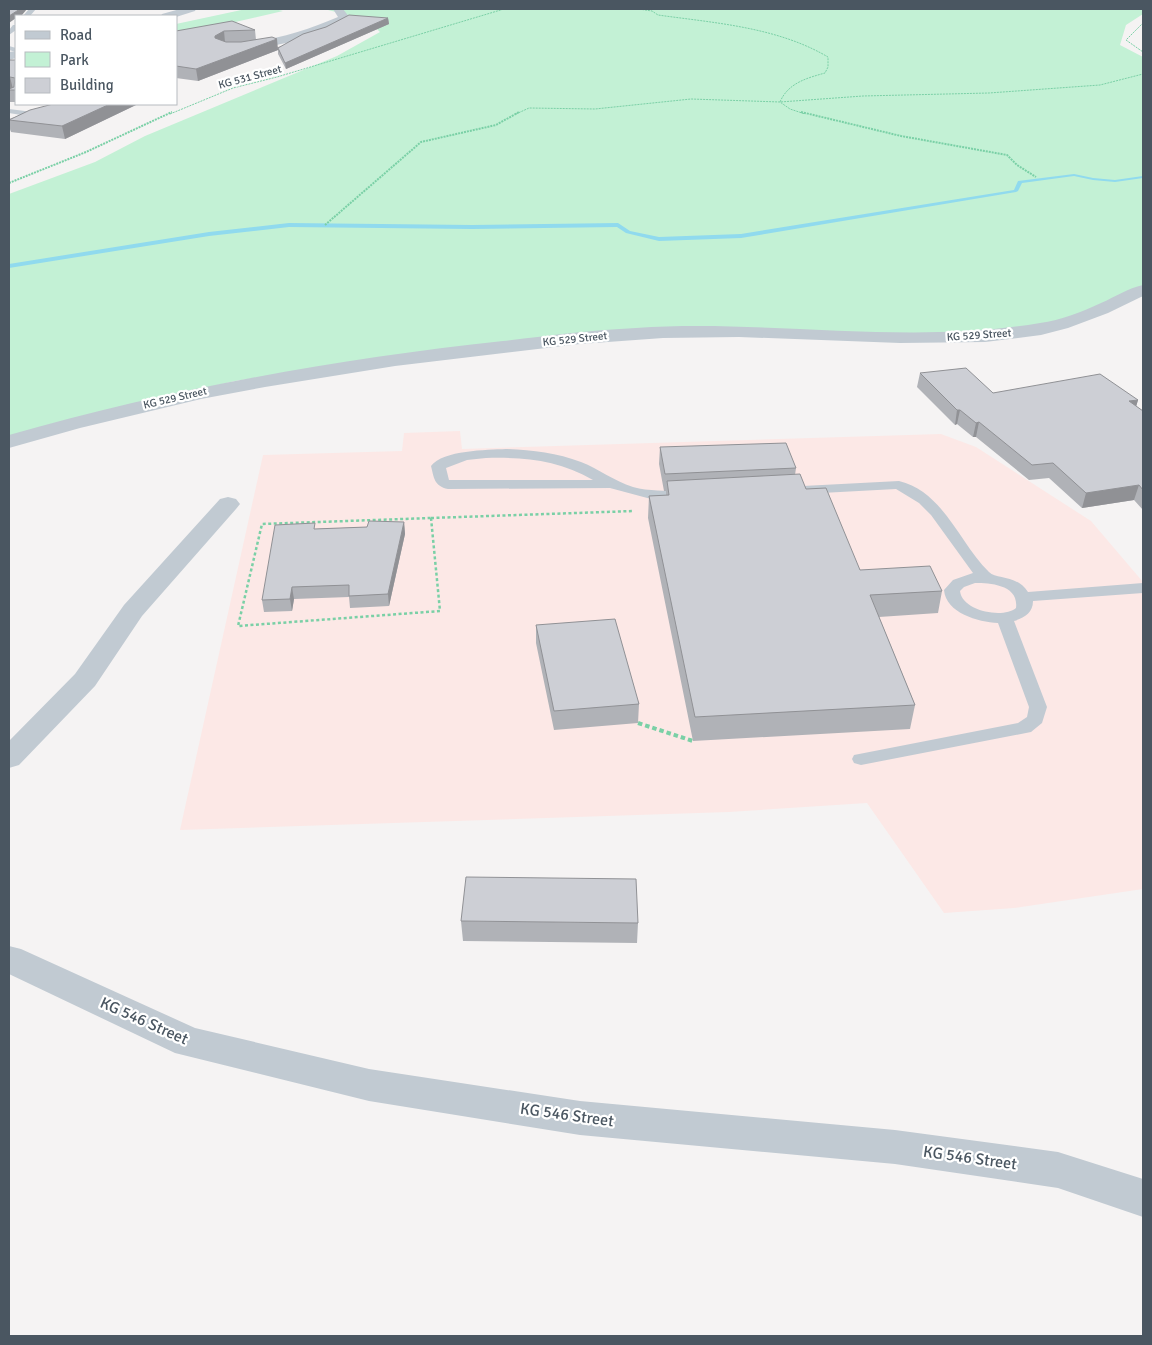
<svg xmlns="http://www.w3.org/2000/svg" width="1152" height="1345" viewBox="0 0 1152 1345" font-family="Signika,sans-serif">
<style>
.medical{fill:#fce8e6}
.green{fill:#c3f1d5}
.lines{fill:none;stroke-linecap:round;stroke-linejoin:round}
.stream{fill:#90daee;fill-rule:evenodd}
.path-far3{stroke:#7ad0a6;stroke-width:1;stroke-dasharray:2 1;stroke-linecap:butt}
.path-far2{stroke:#7ad0a6;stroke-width:2;stroke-dasharray:2 1;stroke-linecap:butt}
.path-far1{stroke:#7ad0a6;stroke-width:2.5;stroke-dasharray:3 2.5;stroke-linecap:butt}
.path{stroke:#7ad0a6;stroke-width:4;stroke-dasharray:4.5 3;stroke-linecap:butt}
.service{fill:#c1cad2;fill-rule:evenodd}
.minor{fill:#c1cad2;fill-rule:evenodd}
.tertiary{fill:#c1cad2;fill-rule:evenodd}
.wall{fill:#b0b2b7}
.shaded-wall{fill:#909195}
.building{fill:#cdcfd5;stroke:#909195}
.labels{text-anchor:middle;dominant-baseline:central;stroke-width:4.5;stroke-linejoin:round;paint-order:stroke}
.far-street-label{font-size:11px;fill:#4a5661;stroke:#fff}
.near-street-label{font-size:16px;fill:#4a5661;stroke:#fff}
</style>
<rect width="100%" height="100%" fill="#f5f3f3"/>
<path class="medical" d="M460 431 462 449 941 434 976 447 1091 521 1143 582V889L1014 908 944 913 867 803 729 812 180 830 263 455 402 451 404 433Z"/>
<path class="green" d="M246 9H274L283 11 183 34 176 32V24Z
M324 9H1143V14L1126 25 1120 45 1143 57V296L1028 330 917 337 690 334 424 352 235 381 51 424 9 437V194L95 162 145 136 337 56 380 32 368 20Z"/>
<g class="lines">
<path class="stream" d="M1074 174 1093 178 1115 180 1143 176V178L1115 182 1093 180 1074 176 1022 183 1018 191 1016 192 741 238 659 241 626 233 617 227 472 229 289 227 209 236 9 268V264L209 232 289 223 472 225 618 223 630 231 659 237 741 234 1014 190 1018 181Z"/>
<path class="path-far3" d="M639 9 652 11 658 15C715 23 777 27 828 57V67L825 73C807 78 788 83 780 102L790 109 805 114
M1143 23 1126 40 1143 52
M170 114 233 88 277 77 504 9
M516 114 529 108 595 109 691 99 780 102 863 96 989 93 1100 85 1143 74"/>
<path class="path-far2" d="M801 112 901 136 1007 155 1017 165 1036 177
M9 183 86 152 172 112
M325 225 421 142 496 125 519 112"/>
<path class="path-far1" d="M431 518 440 611 238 626 262 524Z
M431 518 634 511"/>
<path class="path" d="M638 723 693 741"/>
<path class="service" d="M29 9H36L30 16H23Z
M13 25H16V30L9 35V30Z
M9 46 16 48V52L9 50Z
M9 109 33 112 37 115 30 123 9 131V125L27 116 9 113Z
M506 449C531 450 557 453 581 462 599 469 614 481 633 487 649 492 666 489 682 493L684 496 682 499H651L610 488 448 489C434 486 434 478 431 466 443 450 487 450 506 449ZM486 458C524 457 559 460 593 480H449L446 468 467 460Z
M899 481C944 492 959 543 989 572 997 580 1016 574 1028 592L1143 583V593L1033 601C1033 613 1024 618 1014 621L1047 707 1042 723 1031 732 861 765 854 763 852 759 854 755 1018 723 1027 717 1029 707 998 623C978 622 946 613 944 590L953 580 973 573 931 515 919 503 896 489 803 494 798 493 796 490 798 487 803 486ZM975 583C991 583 1019 585 1016 608 1003 619 962 611 960 591L964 587Z"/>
<path class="minor" d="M333 9H343L350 18C334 36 265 48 240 51L234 47 240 43C275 40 306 31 338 17Z
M1143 285V296L1108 313 1068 328 1041 335 985 342 900 343 739 337 663 338 580 344 395 366 265 387 201 399 80 428 9 448V435C171 389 335 359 503 341 547 336 591 330 636 328 770 319 907 346 1040 323 1061 320 1082 312 1101 303 1115 297 1128 288 1143 285Z
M228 497 236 499 240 504 236 509 142 616 95 686 19 765 9 768V741L75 674 124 605 220 499Z
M9 946 21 949 195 1028 369 1069 580 1101 895 1130 1058 1152 1143 1179V1217L1058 1188 895 1164 580 1135 369 1101 175 1053 9 974Z"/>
<path class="tertiary" d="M180 9H196L195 11 176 17 161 16 162 14Z
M16 51V58L9 60V52Z"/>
</g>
<path class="wall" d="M388 18 389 24 286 69 278 54V50L198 81 176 78V31L255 30 256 40 278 47Z
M9 60H16V102H9Z
M53 104H138L65 139 11 132 9 125V119Z
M920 373 993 393 1138 400 1136 406 1143 411V510L1134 500 1082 508 1049 478 1029 480 976 437H973L957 424 955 425 917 387Z
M660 447 796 468 795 475 806 489 860 570 942 591 938 613 879 617 915 705 910 729 693 741 648 518 649 496 666 495V491H664L659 464Z
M404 522 405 534 389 606 350 608 349 597 294 599 292 611 264 612 262 600 316 529 367 527Z
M536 625 639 704 638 723 554 730 536 643Z
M461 921 638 923 637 943 463 941Z"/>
<path class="shaded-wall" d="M20 9H27L22 15 19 16H16V18L9 23V16Z
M388 18 389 24 286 69 285 63Z
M224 31 225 42 215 38V36Z
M277 39 278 50 198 81 196 69Z
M10 77 13 89 9 90V78Z
M110 104H138L65 139 62 126Z
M1138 400 1134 414 1129 401Z
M957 410H960L957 424 955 425Z
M979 422 976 437H973L976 423Z
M1139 485 1134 500 1082 508 1086 493Z
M404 522 405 534 389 606 388 594Z
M292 587 294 599 292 611 290 599Z"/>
<path class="building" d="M9 9H20L9 16Z
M349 15 388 18 285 63 278 48 303 34 326 27Z
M232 21 255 30 224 31 215 36V38L226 42H241L272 37 277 39 196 69 176 66V31Z
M9 60H16V90H9V89L14 87 15 78 10 77 9 78Z
M53 104H110L62 126 9 120 30 110Z
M966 368 993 393 1100 374 1138 400 1129 401 1143 411V490L1139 485 1086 493 1053 463 1032 465 979 422 976 423 960 410H957L920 373Z
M786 443 796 468 665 474 660 447Z
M800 474 806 489 826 488 860 570 930 566 942 591 870 595 915 705 695 717 649 496 669 495 667 481Z
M369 521 404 522 388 594 349 596V585L292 587 290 599 262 600 275 525 315 523 314 529 367 527Z
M615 619 639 704 554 711 536 625Z
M466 877 636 879 638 923 461 921Z"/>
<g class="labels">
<g class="far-street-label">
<text transform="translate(250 77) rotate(-15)">KG 531 Street</text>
<text transform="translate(979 335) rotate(-4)">KG 529 Street</text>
<text transform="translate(575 339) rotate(-6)">KG 529 Street</text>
<text transform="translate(175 398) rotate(-13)">KG 529 Street</text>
</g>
<g class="near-street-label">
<text transform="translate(144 1021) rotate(24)">KG 546 Street</text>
<text transform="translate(567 1115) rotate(8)">KG 546 Street</text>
<text transform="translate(970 1158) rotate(8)">KG 546 Street</text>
</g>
</g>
<rect width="1152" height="1345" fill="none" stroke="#4a5661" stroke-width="20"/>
<rect x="15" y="15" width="162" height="90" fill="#ffffff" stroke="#b7bbc0"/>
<rect x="25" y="31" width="25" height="8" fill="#c1cad2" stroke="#b7bbc0"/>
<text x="60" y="40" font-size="15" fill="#4a5661">Road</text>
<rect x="25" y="52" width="25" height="15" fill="#c3f1d5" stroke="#b7bbc0"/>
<text x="60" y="65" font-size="15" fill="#4a5661">Park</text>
<rect x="25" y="78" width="25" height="15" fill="#cdcfd5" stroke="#b7bbc0"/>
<text x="60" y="90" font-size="15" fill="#4a5661">Building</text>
</svg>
